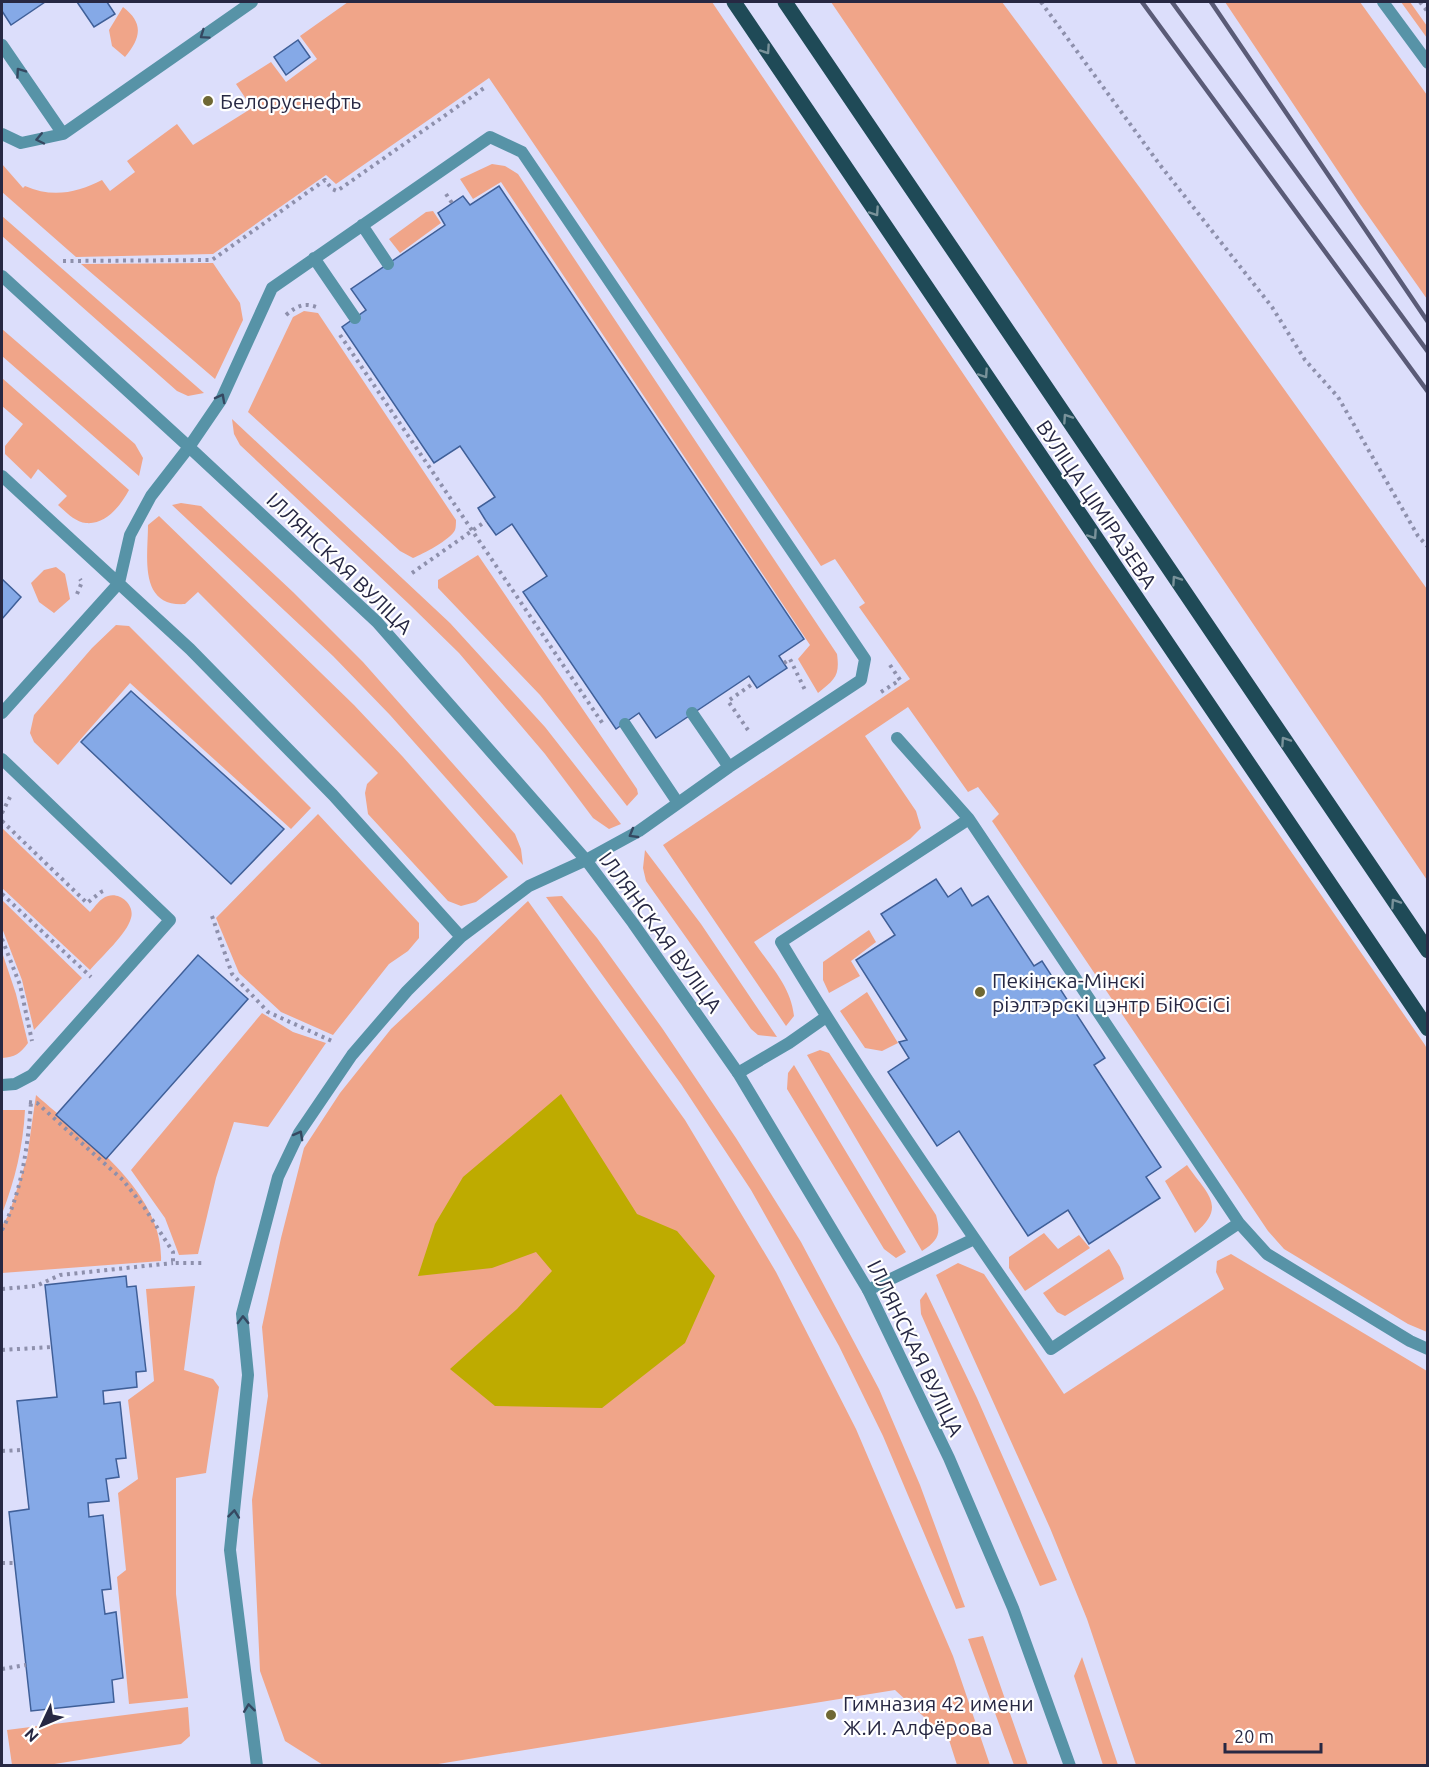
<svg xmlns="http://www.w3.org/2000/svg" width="1429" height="1767" viewBox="0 0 1429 1767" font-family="Ubuntu,sans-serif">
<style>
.green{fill:#f0a589}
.water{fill:#beab00}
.building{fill:#85a9e7;stroke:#3f5f98;stroke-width:1.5}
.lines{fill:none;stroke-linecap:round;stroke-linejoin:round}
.path{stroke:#8e90ac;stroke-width:4;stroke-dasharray:3 4.5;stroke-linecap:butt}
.service{stroke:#5793a7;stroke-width:12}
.minor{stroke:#5793a7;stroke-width:12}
.tertiary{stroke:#5793a7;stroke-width:12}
.primary{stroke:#1f4a57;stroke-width:15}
.rail{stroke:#5a5b77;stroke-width:4.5}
.oneway{stroke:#354861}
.oneway2{stroke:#79929a}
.poi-dot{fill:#6f6834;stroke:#fff;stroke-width:2}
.labels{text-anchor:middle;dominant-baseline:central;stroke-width:4.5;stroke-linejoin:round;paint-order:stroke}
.poi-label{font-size:21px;fill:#272843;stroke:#fff;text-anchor:start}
.street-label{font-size:21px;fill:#272843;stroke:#fff}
</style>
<rect width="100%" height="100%" fill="#dcdefb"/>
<path class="green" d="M348 2H712L1096 570 1425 1045 1428 1051 1427 1332 1408 1324 1284 1249 1268 1231 992 821 999 814 978 787 968 792 908 707 865 736 916 811 921 828 910 839 754 942C770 966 791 986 794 1016L786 1026 663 845 910 679 859 607 865 603 835 559 821 566 489 78 336 184 326 175 213 254 76 257 2 192V164L23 188 25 186C52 198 77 193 102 180L110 191 135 172 127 161 177 124 193 145 252 108 236 84 271 62 286 82 317 59 300 36Z
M831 2H1002L1143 192 1427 589V880Z
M1225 2H1360L1427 95V299L1360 204Z
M1401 2H1410L1427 26V38Z
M123 7C144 23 141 38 125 57L112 46 109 30Z
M492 164 505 166 518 174 837 654C840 676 835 679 818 693L798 659 810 645 501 182 473 199 460 179Z
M433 211 441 223 400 253 389 239 426 212Z
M2 216 204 393 188 396 177 391 2 236Z
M213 263 240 303 243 320 215 379 81 264Z
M304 311 318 313 456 520C456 522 456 528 455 530 450 540 423 554 413 558L400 551 248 412 293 317Z
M2 329 135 444 143 458 139 476 2 356Z
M2 378 129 490C121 505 106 525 86 523 75 522 66 512 58 505L67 496 38 469 31 479 5 454V446L23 424 2 406Z
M232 419 450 623 545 727 621 824 609 829 593 818 545 754 459 653 410 605 240 445 234 434Z
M181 503 201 506 293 592 363 662 515 834 521 849 523 865 390 715 333 656 172 505Z
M159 516 354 705 403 757 508 877 476 902 461 906 448 901 368 814 365 793 367 784 378 773 198 592 185 604C138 607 148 556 148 525Z
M478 555 637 789 638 794 627 806 540 695 438 588V580Z
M56 567 65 574 70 599 54 613 39 602 31 583 44 570Z
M116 625 129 626 311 808 291 829 130 683 58 765 34 742 30 733 34 715 92 648Z
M318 814 419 923V938L408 951 389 964 333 1035 281 1012 239 973 216 918Z
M2 828 90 912C95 907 100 898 108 896 120 892 135 905 131 918 127 934 101 957 90 970L2 888Z
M645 850 701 924 777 1037 758 1035 751 1029 646 881 643 868Z
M562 896 597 938 662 1028 736 1138 801 1242 879 1389 920 1485 965 1607 956 1609 883 1436 839 1346 751 1190 681 1084 546 897Z
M2 900 82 978 34 1030 22 980 2 928Z
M528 901 685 1120 776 1272 856 1429 953 1656 990 1765H957L949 1740 895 1690 432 1765H323L285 1741 260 1671 252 1500 268 1396 262 1327 281 1238 304 1148 340 1093 391 1029Z
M869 930 876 942 851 961 860 976 829 993 823 980V962Z
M2 952 16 994 28 1043C20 1054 15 1057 2 1058Z
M867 992 898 1043 882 1051 865 1048 840 1011Z
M262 1013 293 1032 326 1043 268 1127 234 1122 216 1178 198 1254 179 1255 165 1218 131 1170Z
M820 1050 829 1053 936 1215C941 1234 939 1240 922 1251L807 1055Z
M794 1065 906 1252 896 1258 884 1249 787 1089 788 1073Z
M36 1095C83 1137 164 1191 161 1261L2 1273V1226L9 1214 27 1158Z
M2 1110H25C23 1147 15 1180 2 1214Z
M1187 1165C1206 1193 1228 1206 1195 1233L1165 1181Z
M1044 1233 1058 1249 1079 1235 1090 1248 1025 1291 1009 1268V1257Z
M1109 1249 1120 1267 1124 1279 1065 1316 1057 1312 1043 1293Z
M1231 1254 1427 1371V1765H1136L1087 1619 1050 1528 936 1275 958 1263 984 1274 1064 1394 1224 1289 1216 1272 1217 1261Z
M195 1286 184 1370 213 1379 219 1387 206 1473 176 1478V1594L188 1698 129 1704 117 1577 126 1570 118 1493 138 1479 128 1400 154 1381 146 1289Z
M926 1292 977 1398 1057 1580 1040 1586 921 1314 920 1300Z
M983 1636 1028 1765H1014L968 1639Z
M1082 1657 1118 1765H1103L1074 1676Z
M188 1707 190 1736 181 1744 48 1765H12L7 1730Z"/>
<path class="water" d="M561 1094 637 1214 677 1231 715 1276 685 1343 602 1408 495 1406 450 1369 517 1309 552 1271 536 1252 492 1268 418 1276 435 1224 463 1177Z"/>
<path class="building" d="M2 2H45L11 25 2 11Z
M77 2H107L115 14 94 27Z
M298 40 310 57 286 75 274 57Z
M499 186 804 639 779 656 787 668 757 688 749 676 656 738 639 713 616 729 523 592 547 576 512 524 496 535 486 521 478 508 495 497 460 446 434 463 342 327 366 310 351 289 445 225 438 213 463 196 470 205Z
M2 579 21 597 2 619Z
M131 691 284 829 231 884 81 742Z
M936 879 948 897 961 888 972 906 988 896 1034 966 1042 961 1105 1058 1094 1065 1161 1167 1146 1177 1160 1198 1089 1244 1068 1210 1028 1236 959 1131 937 1146 888 1072 909 1058 899 1042 907 1040 856 960 895 935 881 914Z
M198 955 248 999 106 1159 56 1115Z
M126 1276 127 1287 136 1286 146 1371 136 1372 137 1387 103 1391 104 1404 120 1402 126 1458 116 1459 119 1477 106 1479 109 1501 88 1503 89 1517 103 1515 111 1589 102 1590 105 1614 116 1612 123 1678 112 1680 114 1702 31 1711 9 1512 29 1509 17 1401 57 1397 45 1285Z"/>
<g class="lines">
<path class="path" d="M1041 2 1160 165 1272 307 1305 360 1338 397 1418 536 1428 547
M1420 2 1428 12
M446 194 452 203
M63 261 212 260 325 180 332 189 337 191 487 86
M286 315C298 305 305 302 319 308
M340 335 603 724
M412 573 486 521
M77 594 82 582 80 579
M784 663 790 659 805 690
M881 692 900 680 888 662
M748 730 728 701 754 683
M2 813 10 797
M2 821 87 903 101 892 106 890
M2 894 91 977
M212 916 232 974 268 1012 334 1042
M2 939 20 985 32 1041
M29 1102 37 1103 123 1180 144 1207 173 1252V1263H203
M2 1230C22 1192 28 1145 31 1102
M2 1289 36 1286 60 1275 173 1263
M2 1350 52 1347
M2 1451 22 1450
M2 1563H14
M2 1669 26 1665"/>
<path class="service" d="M2 45 63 134
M2 134 21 143 63 134 252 2
M362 225 388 264
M314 258 355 318
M2 476 190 649 333 795 461 937
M2 713 119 583 130 535 151 496 189 447 221 400 272 288 490 137 522 152 865 659 861 680 729 767 639 831 586 860 529 886 461 937 407 991 352 1055 299 1133 278 1177 242 1314 248 1375 230 1550 257 1766
M692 713 729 767
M625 724 678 803
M897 738 969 819
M2 759 170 920 32 1075 15 1084 2 1085
M969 819 1239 1223 1051 1349C958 1215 864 1081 781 942Z
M738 1073 789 1043 826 1017
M1239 1223 1267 1254 1410 1341 1428 1349
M868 1290 974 1239"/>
<path class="minor" d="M1383 2 1428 63"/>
<path class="tertiary" d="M2 276 189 447 377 622 586 860 633 923 738 1073 868 1290 949 1458 1013 1608 1070 1766"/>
<path class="primary" d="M734 2 1428 1029
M785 2 1428 951"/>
<path class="rail" d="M1142 2 1428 392
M1172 2 1428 352
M1211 2 1428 322"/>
</g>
<defs><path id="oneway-chevron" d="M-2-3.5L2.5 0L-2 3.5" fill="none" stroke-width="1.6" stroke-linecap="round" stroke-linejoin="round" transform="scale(1.5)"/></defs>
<g class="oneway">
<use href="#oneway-chevron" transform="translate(204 35) rotate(145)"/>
<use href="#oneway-chevron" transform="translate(20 72) rotate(-125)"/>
<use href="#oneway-chevron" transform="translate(40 139) rotate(168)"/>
<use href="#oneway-chevron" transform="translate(221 398) rotate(-62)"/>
<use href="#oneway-chevron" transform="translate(633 834) rotate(150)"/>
<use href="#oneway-chevron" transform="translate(299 1135) rotate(-61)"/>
<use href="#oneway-chevron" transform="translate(243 1320) rotate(-91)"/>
<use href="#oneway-chevron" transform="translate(234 1514) rotate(-84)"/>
<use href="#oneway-chevron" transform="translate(249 1708) rotate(-97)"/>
</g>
<g class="oneway2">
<use href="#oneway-chevron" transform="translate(766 50) rotate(56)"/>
<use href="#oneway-chevron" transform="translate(875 212) rotate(56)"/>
<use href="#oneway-chevron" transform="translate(984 374) rotate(56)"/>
<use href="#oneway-chevron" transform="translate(1067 418) rotate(-124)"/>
<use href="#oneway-chevron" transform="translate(1093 535) rotate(56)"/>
<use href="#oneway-chevron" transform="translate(1176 580) rotate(-124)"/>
<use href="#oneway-chevron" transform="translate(1285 741) rotate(-124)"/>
<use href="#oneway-chevron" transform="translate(1395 903) rotate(-124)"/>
</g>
<g class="poi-dot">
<circle cx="208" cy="101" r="6"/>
<circle cx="980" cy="992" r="6"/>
<circle cx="831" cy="1715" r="6"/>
</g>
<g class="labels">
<g class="poi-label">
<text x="220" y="101">Белоруснефть</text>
<text x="992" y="980">Пекінска-Мінскі<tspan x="992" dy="24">ріэлтэрскі цэнтр БіЮСіСі</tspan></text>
<text x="843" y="1703">Гимназия 42 имени<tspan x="843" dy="24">Ж.И. Алфёрова</tspan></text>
</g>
<g class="street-label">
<text transform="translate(1097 504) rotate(56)">ВУЛІЦА ЦІМІРАЗЕВА</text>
<text transform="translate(340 563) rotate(44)">ІЛЛЯНСКАЯ ВУЛІЦА</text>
<text transform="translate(661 932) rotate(54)">ІЛЛЯНСКАЯ ВУЛІЦА</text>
<text transform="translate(916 1348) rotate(64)">ІЛЛЯНСКАЯ ВУЛІЦА</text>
</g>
</g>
<rect width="1429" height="1767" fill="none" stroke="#272843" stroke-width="6"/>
<g transform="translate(42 1725) rotate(226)" stroke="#ffffff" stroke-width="4.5" paint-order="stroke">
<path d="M0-4.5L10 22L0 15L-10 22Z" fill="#272843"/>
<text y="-9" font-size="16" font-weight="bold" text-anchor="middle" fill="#272843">N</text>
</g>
<path d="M1225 1743v9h96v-9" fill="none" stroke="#272843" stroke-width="3"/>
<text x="1234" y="1743" font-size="18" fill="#272843" stroke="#ffffff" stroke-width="4.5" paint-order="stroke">20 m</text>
</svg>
